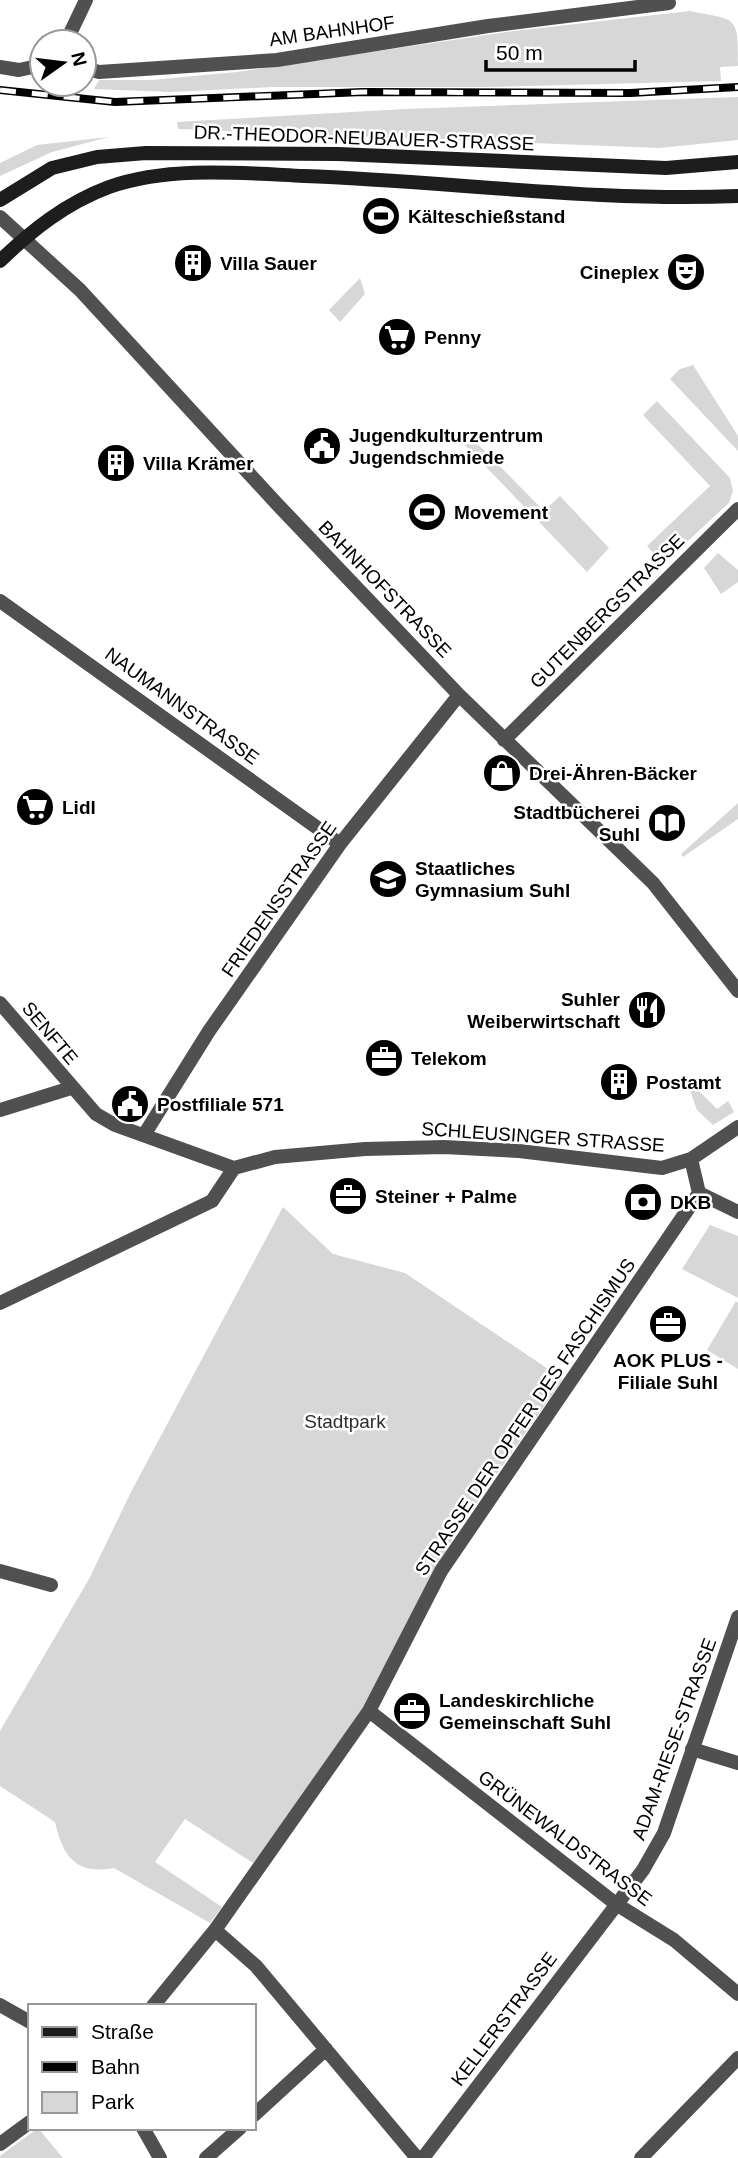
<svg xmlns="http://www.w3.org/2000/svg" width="738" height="2158" viewBox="0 0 738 2158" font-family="Helvetica,sans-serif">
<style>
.green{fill:#d7d7d7}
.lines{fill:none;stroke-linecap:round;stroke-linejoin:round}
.pedestrian{stroke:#505050;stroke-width:14}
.minor{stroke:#505050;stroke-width:14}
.secondary{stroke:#1d1d1d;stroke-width:14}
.rail-casing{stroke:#000;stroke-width:8}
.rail{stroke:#fff;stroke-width:5;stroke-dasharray:16;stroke-linecap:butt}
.labels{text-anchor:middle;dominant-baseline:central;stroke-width:5;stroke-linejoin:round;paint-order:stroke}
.street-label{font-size:19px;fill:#000;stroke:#fff}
.poi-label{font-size:19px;font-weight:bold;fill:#000;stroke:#fff;text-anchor:start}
.park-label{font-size:19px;fill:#2e2e2e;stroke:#fff}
</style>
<rect width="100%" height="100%" fill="#fff"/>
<path class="green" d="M690 11C738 21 738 14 738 66L720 67 721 81 489 87H272L171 92 94 89 99 80H151L237 72 514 31Z
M738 97V140L659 148 178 129 177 122 405 109Z
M109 137 52 152 0 176V163L37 145Z
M360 278 365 294 340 322 329 310Z
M693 365 738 436V451L670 379 680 369Z
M657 401 730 478 733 491 729 503 663 564 647 546 710 486 643 415Z
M471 437 544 511 560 496 609 548 587 572 464 444Z
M718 553 738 570V582L721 594 704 568Z
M738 803V819L683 857 681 854Z
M691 1083 717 1109 728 1101 734 1112 713 1125 697 1110 688 1085Z
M283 1207 333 1254 405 1273 563 1379 455 1534 364 1710 253 1863 185 1819 155 1862 222 1907 210 1923 114 1868C76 1875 63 1857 55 1822L0 1786V1731L89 1579 132 1490Z
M710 1225 738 1236V1298L682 1269Z
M736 1301 738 1303V1369L707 1350Z
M38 2128 63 2158H0V2156Z"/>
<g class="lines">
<path class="pedestrian" d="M699 1193 738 1212"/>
<path class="minor" d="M66 42 86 0
M0 67 19 70 42 65
M84 68 99 72 277 60 488 26 669 3
M0 217 80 290 277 504 459 695 653 883 738 991
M0 601 340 844
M504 740 738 509
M0 1003 96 1114 115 1125 234 1168
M0 1110 71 1088
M144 1135 209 1031 340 844 459 695
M0 1303 212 1201 234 1168 275 1157 365 1149 444 1147 519 1151 662 1168 691 1159 738 1127
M0 1571 51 1585
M369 1711 616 1904 674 1940 738 1994
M692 1749 738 1763
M215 1930 256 1966 417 2158
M0 2005 30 2022
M153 2006 215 1930 369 1711 441 1571 699 1193 691 1159
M254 2115 326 2049
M143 2128 160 2158
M0 2144 30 2122
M206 2158 240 2128
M423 2158 643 1870 664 1833 738 1617
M641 2158 738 2058"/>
<path class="secondary" d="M0 200 52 168 97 157 146 153 338 154 666 168 738 162
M0 261C32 230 66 203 109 187 169 166 241 173 304 176 448 181 593 202 738 196"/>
<defs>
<path id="rail" d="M0 90 115 102 363 92 630 93 738 87"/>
</defs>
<use href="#rail" class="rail-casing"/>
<use href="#rail" class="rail"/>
</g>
<defs>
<symbol id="stadium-disc" viewBox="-11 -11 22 22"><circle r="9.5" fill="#000" stroke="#fff"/><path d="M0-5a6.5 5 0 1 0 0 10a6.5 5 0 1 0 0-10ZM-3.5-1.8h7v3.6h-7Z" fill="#fff"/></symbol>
<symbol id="building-disc" viewBox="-11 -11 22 22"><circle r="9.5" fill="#000" stroke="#fff"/><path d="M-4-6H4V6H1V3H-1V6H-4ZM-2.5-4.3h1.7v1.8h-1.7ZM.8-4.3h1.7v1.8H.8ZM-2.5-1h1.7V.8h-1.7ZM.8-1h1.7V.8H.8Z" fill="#fff"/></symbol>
<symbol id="theatre-disc" viewBox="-11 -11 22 22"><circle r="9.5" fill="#000" stroke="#fff"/><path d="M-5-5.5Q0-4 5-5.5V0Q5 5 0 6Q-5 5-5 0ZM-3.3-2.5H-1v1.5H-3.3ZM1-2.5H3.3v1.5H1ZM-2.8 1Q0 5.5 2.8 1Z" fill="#fff"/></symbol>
<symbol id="supermarket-disc" viewBox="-11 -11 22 22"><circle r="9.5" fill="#000" stroke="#fff"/><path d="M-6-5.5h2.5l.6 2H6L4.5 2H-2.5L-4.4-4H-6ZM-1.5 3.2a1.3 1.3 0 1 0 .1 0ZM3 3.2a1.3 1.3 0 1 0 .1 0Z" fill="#fff"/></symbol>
<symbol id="civic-disc" viewBox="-11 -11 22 22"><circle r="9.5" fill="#000" stroke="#fff"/><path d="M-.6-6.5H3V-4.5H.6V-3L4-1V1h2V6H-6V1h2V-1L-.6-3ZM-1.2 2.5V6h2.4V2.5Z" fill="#fff"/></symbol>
<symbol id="shop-disc" viewBox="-11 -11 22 22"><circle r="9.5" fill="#000" stroke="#fff"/><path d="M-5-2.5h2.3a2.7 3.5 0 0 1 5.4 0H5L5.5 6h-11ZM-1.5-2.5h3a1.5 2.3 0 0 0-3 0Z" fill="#fff"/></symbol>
<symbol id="library-disc" viewBox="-11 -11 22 22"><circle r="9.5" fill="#000" stroke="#fff"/><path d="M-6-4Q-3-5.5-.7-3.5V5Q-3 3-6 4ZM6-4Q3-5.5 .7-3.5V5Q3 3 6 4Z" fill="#fff"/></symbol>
<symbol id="school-disc" viewBox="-11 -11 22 22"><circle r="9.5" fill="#000" stroke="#fff"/><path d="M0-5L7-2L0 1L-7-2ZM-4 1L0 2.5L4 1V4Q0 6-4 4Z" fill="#fff"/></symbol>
<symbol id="restaurant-disc" viewBox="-11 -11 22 22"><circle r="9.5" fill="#000" stroke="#fff"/><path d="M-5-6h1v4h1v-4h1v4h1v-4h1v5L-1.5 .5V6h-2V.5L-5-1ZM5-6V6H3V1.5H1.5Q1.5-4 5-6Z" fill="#fff"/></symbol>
<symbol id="office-disc" viewBox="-11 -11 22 22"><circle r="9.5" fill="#000" stroke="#fff"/><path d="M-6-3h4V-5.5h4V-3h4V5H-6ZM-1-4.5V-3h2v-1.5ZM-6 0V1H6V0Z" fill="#fff"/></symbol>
<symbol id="bank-disc" viewBox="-11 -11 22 22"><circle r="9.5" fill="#000" stroke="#fff"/><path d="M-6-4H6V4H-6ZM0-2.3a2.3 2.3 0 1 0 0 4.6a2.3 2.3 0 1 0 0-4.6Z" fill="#fff"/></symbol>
</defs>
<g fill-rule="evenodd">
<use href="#stadium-disc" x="359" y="194" width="44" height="44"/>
<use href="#building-disc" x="171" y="241" width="44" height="44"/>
<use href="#theatre-disc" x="664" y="250" width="44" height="44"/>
<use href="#supermarket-disc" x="375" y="315" width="44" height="44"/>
<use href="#civic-disc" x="300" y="424" width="44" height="44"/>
<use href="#building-disc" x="94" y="441" width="44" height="44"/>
<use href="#stadium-disc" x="405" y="490" width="44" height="44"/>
<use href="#shop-disc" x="480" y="751" width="44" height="44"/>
<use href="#supermarket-disc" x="13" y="785" width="44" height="44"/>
<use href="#library-disc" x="645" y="801" width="44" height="44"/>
<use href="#school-disc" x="366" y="857" width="44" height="44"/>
<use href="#restaurant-disc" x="625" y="988" width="44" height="44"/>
<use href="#office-disc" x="362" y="1036" width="44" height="44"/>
<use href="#building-disc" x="597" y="1060" width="44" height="44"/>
<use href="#civic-disc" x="108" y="1082" width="44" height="44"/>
<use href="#office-disc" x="326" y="1174" width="44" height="44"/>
<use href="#bank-disc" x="621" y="1180" width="44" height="44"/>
<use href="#office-disc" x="646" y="1302" width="44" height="44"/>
<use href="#office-disc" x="390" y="1689" width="44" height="44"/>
</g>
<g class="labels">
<g class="street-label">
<text transform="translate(332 31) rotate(-8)">AM BAHNHOF</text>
<text transform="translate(364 138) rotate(2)">DR.-THEODOR-NEUBAUER-STRASSE</text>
<text transform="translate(385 589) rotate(46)">BAHNHOFSTRASSE</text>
<text transform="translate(607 611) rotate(-45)">GUTENBERGSTRASSE</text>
<text transform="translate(182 706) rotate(36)">NAUMANNSTRASSE</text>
<text transform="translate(279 899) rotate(-55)">FRIEDENSSTRASSE</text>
<text transform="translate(50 1033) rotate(50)">SENFTE</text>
<text transform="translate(543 1137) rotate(4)">SCHLEUSINGER STRASSE</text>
<text transform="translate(525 1417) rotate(-56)">STRASSE DER OPFER DES FASCHISMUS</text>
<text transform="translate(674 1739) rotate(-70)">ADAM-RIESE-STRASSE</text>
<text transform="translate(565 1838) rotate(37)">GRÜNEWALDSTRASSE</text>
<text transform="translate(504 2019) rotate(-53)">KELLERSTRASSE</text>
</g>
<g class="poi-label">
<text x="408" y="216">Kälteschießstand</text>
<text x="220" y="263">Villa Sauer</text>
<text x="659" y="272" text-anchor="end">Cineplex</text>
<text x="424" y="337">Penny</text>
<text x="349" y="435">Jugendkulturzentrum<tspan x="349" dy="22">Jugendschmiede</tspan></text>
<text x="143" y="463">Villa Krämer</text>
<text x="454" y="512">Movement</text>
<text x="529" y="773">Drei-Ähren-Bäcker</text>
<text x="62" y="807">Lidl</text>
<text x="640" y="812" text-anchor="end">Stadtbücherei<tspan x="640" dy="22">Suhl</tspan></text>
<text x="415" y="868">Staatliches<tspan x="415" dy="22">Gymnasium Suhl</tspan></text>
<text x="620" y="999" text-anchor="end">Suhler<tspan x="620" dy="22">Weiberwirtschaft</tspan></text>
<text x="411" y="1058">Telekom</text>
<text x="646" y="1082">Postamt</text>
<text x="157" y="1104">Postfiliale 571</text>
<text x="375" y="1196">Steiner + Palme</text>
<text x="670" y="1202">DKB</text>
<text x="668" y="1360" text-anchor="middle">AOK PLUS -<tspan x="668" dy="22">Filiale Suhl</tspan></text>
<text x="439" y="1700">Landeskirchliche<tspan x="439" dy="22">Gemeinschaft Suhl</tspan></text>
</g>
<g class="park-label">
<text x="345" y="1421">Stadtpark</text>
</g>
</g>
<rect x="28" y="2004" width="228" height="126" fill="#ffffff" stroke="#999999" stroke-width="2"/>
<rect x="42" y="2027" width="35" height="10" fill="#1d1d1d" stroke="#999999" stroke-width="2"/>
<text x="91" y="2039" font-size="21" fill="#000000">Straße</text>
<rect x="42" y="2062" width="35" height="10" fill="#000000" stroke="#999999" stroke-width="2"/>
<text x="91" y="2074" font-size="21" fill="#000000">Bahn</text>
<rect x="42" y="2092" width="35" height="21" fill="#d7d7d7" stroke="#999999" stroke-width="2"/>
<text x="91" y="2109" font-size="21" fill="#000000">Park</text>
<g transform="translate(63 63) rotate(76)"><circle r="33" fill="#ffffff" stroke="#999999" stroke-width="2"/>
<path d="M0-5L12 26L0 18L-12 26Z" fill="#000000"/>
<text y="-10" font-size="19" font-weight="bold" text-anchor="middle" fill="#000000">N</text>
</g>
<path d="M486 60v10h149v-10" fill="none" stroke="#000000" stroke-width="3.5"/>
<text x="496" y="60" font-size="21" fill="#000000" stroke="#ffffff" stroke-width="5" paint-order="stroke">50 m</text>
</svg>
